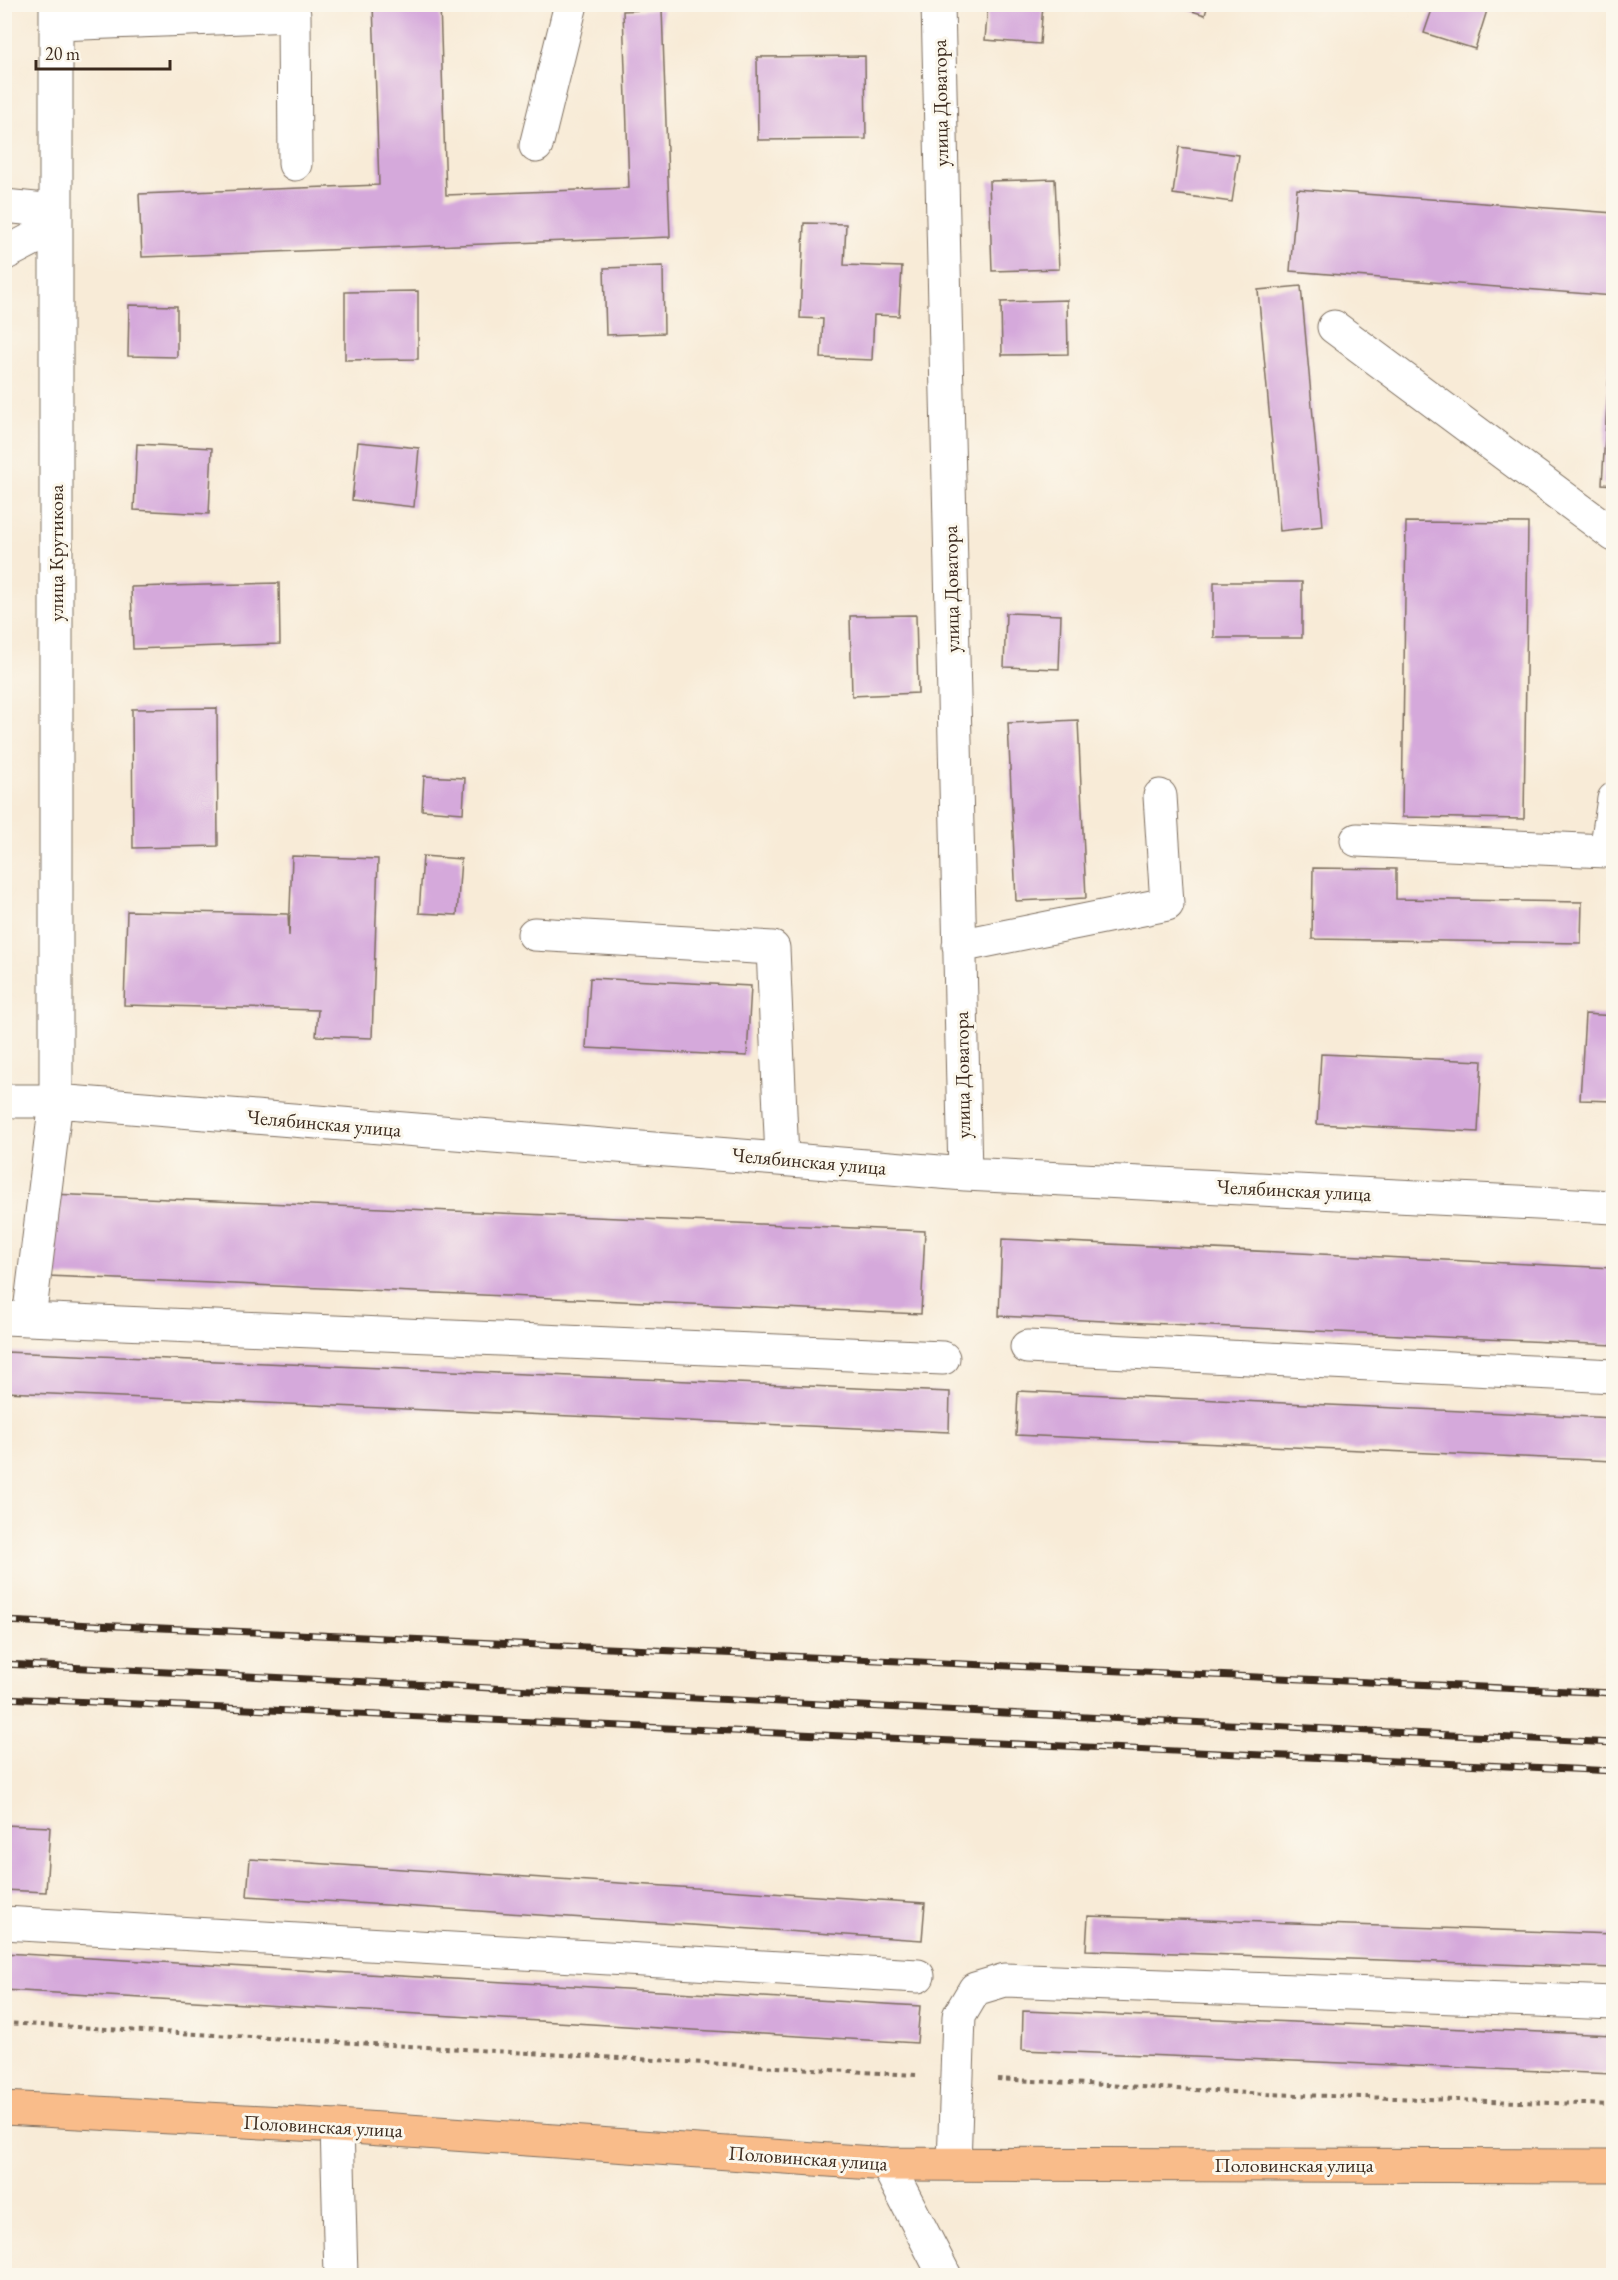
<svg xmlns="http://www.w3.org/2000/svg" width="1618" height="2280" viewBox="0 0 1618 2280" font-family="'EB Garamond',serif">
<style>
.building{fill:#d5a9db}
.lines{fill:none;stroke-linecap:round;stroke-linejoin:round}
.minor-casing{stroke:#7d6e5f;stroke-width:35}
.major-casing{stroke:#7d6e5f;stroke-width:35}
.path{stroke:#7d6e5f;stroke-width:4;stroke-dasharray:4.5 4.5;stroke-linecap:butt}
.minor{stroke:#fff;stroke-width:33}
.major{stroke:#f9bc8a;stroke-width:33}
.rail-casing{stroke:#3b2a1e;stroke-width:7}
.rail{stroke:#fbf7ec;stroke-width:4.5;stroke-dasharray:14;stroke-linecap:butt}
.labels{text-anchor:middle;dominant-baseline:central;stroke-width:6;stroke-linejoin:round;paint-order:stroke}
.street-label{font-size:20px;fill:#3b2a1e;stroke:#fbf7ec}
</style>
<rect width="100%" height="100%" fill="#fbf7ec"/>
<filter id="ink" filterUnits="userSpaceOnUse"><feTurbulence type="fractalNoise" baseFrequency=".0167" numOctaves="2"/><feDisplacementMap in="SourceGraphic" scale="12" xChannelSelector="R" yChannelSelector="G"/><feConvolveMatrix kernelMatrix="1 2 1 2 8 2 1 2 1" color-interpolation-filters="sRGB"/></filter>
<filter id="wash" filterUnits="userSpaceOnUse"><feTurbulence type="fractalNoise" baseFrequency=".008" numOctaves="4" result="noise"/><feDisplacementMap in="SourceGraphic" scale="24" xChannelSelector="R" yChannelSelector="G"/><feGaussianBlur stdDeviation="1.35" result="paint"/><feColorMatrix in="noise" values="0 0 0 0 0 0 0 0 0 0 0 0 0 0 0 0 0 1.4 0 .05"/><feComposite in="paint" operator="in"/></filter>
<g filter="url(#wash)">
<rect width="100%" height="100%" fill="#f8ebd7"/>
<g id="blocks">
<path class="building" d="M373 4H440L446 195 629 188 623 11 662 9 670 237 142 257 139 194 379 185Z
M988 4H1043L1040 44 985 40Z
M1169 4H1208L1205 15Z
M1434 4H1489L1475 49 1424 33Z
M865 56 866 139 758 140 757 57Z
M1179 147 1239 155 1232 202 1173 194Z
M1055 179 1059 269 992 271 989 181Z
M1297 189 1614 213V296L1290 271Z
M804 223 846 224 844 265 902 267 899 316 874 315 872 360 821 358 823 319 800 318Z
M663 266 664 333 606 335 604 268Z
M1301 286 1323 526 1280 531 1258 290Z
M418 291V359L345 360V292Z
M1067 300 1068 354 1002 355 1001 302Z
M129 305 177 306V357L128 356Z
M1612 327 1614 328V485L1602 484Z
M358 442 419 448 414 507 352 500Z
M137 444 212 448 209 514 134 510Z
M1406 522 1528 523 1524 819 1402 817Z
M1214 582H1302V638H1214Z
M279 583 280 644 133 649 131 587Z
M1006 613 1061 615 1059 669 1004 667Z
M916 615 918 693 852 696 850 616Z
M217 708 218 846 133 848 132 709Z
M1078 720 1086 898 1016 901 1008 723Z
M424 776 465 778 463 813 422 810Z
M292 856 378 859 372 1038 316 1036 318 1010 124 1005 127 911 288 914 289 936Z
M423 856 461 859 457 915 419 913Z
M1313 868 1396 869V899L1582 902 1581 943 1312 939Z
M590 978 751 986 747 1056 586 1048Z
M1585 1014 1614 1016V1101L1580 1100Z
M1321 1054 1482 1061 1478 1132 1317 1124Z
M51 1194 925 1231 921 1314 48 1276Z
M1002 1239 1614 1268V1345L999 1316Z
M5 1352 950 1392 949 1432 5 1392Z
M1018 1391 1614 1418V1461L1016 1435Z
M4 1825 50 1827 46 1892 4 1890Z
M250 1859 925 1903 922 1940 247 1896Z
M1088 1916 1614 1934V1968L1086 1950Z
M4 1953 920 2006 917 2043 4 1990Z
M1023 2011 1614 2035V2074L1022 2050Z"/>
</g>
</g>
<g filter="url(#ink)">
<use href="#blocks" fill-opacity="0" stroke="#7d6e5f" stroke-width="1.5"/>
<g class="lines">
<defs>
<path id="minor" d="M938 4 965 1174
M56 24 294 15 295 164
M536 146 571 4
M4 206 56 211
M4 254 56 227
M1334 327 1614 535
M1357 840 1606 851 1614 799
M534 934 773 948 782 1159
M959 946 1167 904 1160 796
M4 1101H56L965 1174 1614 1207
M4 1318 943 1358
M29 1319 56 1101V4
M1027 1347 1614 1376
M4 1923 918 1976
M337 2126 341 2276
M887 2164 945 2276
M954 2164 959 2016 975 1989 1005 1980 1614 2003"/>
<path id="major" d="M4 2108 337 2126 887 2164 1614 2166"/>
</defs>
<use href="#minor" class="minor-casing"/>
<use href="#major" class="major-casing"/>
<path class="path" d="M4 2023 917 2075
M997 2079 1267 2094 1614 2105"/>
<use href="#minor" class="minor"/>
<use href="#major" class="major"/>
<defs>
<path id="rail" d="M4 1621 1614 1693
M4 1664 1614 1743
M4 1698 1614 1771"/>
</defs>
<use href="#rail" class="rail-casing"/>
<use href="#rail" class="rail"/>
</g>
</g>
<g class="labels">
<g class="street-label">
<text transform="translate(940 103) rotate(-91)">улица Доватора</text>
<text transform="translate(56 553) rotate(-90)">улица Крутикова</text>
<text transform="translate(951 589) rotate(-91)">улица Доватора</text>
<text transform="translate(962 1075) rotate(-91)">улица Доватора</text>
<text transform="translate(324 1123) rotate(5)">Челябинская улица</text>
<text transform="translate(809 1161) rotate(5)">Челябинская улица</text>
<text transform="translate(1294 1190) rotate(3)">Челябинская улица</text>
<text transform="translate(323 2126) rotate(3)">Половинская улица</text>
<text transform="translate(808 2158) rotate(4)">Половинская улица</text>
<text x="1294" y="2165">Половинская улица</text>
</g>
</g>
<rect width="1618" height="2280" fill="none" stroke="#fbf7ec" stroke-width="24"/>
<path d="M36 60v9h134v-9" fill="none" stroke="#3b2a1e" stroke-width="3"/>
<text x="45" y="60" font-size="18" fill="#3b2a1e" stroke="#fbf7ec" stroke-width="4.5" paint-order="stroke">20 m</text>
</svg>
